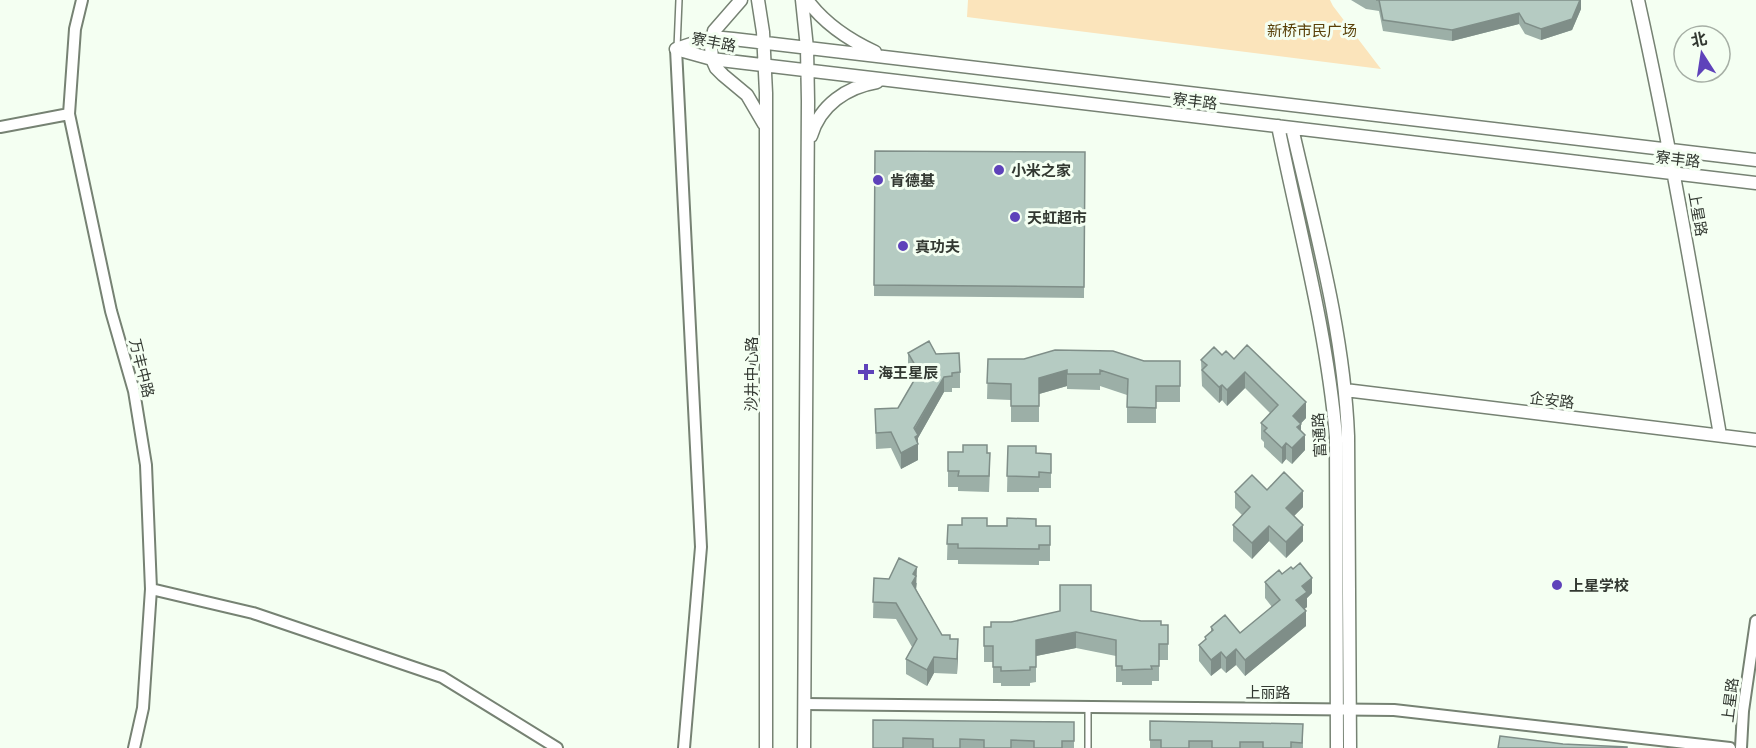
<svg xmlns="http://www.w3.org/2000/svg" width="1756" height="748" viewBox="0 0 1756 748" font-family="Montserrat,'Noto Sans SC',sans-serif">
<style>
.green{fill:#fbe4bb}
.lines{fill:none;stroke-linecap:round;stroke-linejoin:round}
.service-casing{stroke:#768273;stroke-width:8}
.minor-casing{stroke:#768273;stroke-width:14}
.tertiary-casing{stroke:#768273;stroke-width:15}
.service{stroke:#fff;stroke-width:5}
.minor{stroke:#fff;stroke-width:10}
.tertiary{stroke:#fff;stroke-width:12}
.wall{fill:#9cafa7}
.shaded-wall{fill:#7f8e88}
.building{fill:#b5cbc2;stroke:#7f8e88;stroke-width:1.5}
.poi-dot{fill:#5e42ba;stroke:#f4fff2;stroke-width:2}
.labels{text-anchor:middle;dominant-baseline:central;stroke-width:6;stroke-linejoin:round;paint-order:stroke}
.park-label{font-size:15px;fill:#594009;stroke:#f4fff2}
.street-label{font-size:15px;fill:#323831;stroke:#f4fff2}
.poi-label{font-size:15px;font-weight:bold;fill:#323831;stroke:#f4fff2;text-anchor:start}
</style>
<rect width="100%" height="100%" fill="#f4fff2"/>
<path class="green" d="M968 0H1330L1333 6 1381 69 967 17Z"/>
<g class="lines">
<defs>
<path id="service" d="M677 48 679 0
M1088 748V708"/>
<path id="minor" d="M82 0 75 29 69 114 111 311 134 391 146 465 151 589 143 708 134 748
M676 49 701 547 684 748
M0 127 69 114
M151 589 253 613 442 677 557 748
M804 704 1394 710 1730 748
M1741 748 1743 711 1756 621"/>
<path id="tertiary" d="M741 0 714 31 711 46 712 59 716 68 723 75 747 95 764 124
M758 0 763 32 766 93V748
M802 0 807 48 808 101 804 748
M807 0C824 23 849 40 875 52
M1638 0C1670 144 1695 290 1720 435
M676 49 712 37 733 39 1756 160
M676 49 712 59 1756 183
M1278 126C1299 229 1327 332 1336 437L1337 748
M1292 128C1315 229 1344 332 1348 436L1350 748
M811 136C820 105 847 87 877 82
M1345 390 1756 440"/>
</defs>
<use href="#service" class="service-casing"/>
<use href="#minor" class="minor-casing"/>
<use href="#tertiary" class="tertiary-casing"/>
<use href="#service" class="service"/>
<use href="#minor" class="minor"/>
<use href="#tertiary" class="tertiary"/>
</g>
<path class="wall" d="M1351 0H1581V9L1572 30 1541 40 1525 34 1519 24 1452 41 1383 31 1379 11 1366 9Z
M875 151 1085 152 1084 298 874 296Z
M908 353 936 354 960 372V388H952V392H944L918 438V460L901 469 891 448 876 449 875 409 898 408 914 380 908 368Z
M1222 355 1234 359 1306 418 1301 423V431L1305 450 1292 464 1286 459 1282 464 1264 447V442L1261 439V423L1270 413 1245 388 1227 406 1222 400 1219 403 1202 386 1201 360Z
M988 359 1180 361V402H1156V423H1127V395L1100 386V390L1067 389V386L1039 394V422H1011V400L987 399Z
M1008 446 1036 453 1051 454V488H1039V492H1007Z
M948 452 987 453 990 469 989 492 958 491V487H948Z
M1267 490 1303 507 1294 516 1303 541 1286 558 1269 541 1252 559 1233 541V525L1242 515 1235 508V492Z
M948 525 1050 526V561H1039V565L958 564V560H947Z
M1282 574 1312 593 1307 598V607L1304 609 1306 626 1245 676 1236 665 1226 673 1221 668 1211 676 1199 661V645L1205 641V637L1211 632V627L1240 633 1272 607 1265 598V582Z
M874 578 917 583 916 589 942 635 950 639 958 655 957 674 934 673 927 686 906 674V659L912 647 896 619 873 618Z
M1091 611 1161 625H1168V660H1159V681H1152V685H1122V682H1116V656L1076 648 1036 656V682L1030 683V686H1001V683H993V662H984V627H991L1011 622Z
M873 720 1074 722V748H873Z
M1150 721 1303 724V748H1150Z"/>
<path class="shaded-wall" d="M1580 0H1581V9L1572 30 1541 40V29Z
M1519 13V24L1452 41V30Z
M1067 370V386L1039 394V422V378Z
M1245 372V388L1227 406V390Z
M944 377V392L918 438V460L901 469V453Z
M1222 385V400L1219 403V387Z
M1306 402V418L1293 432V416Z
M1301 424V439L1305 435V450L1292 464V448L1297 427Z
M1286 443V459L1282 464V448Z
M1303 491V507L1286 524V508Z
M1303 525V541L1286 558V542Z
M1269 526V541L1252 559V543Z
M917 567 916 592 912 599 913 574Z
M1312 578V593L1307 598V607L1296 616V600L1302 586Z
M1306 611V626L1245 676V660Z
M1076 632V648L1036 656V640Z
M958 639V655L957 674V659Z
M1236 649V665L1226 673V658Z
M1221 652V668L1211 676V660Z
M934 657V673L927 686V670Z"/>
<path class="building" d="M1376 0H1580L1572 19 1541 29 1525 23 1519 13 1452 30 1383 20 1379 0Z
M875 151 1085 152 1084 287 874 285Z
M929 341 936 354 959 353 960 372 952 373V376L944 377 914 428 918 435 915 437 918 444 901 453 891 432 876 433 875 409 898 408 919 372 908 353Z
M1247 345 1306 402 1293 416 1301 424 1297 427 1305 435 1292 448 1286 443 1282 448 1264 431 1267 428 1261 423 1278 405 1245 372 1227 390 1222 385 1219 387 1202 370 1207 365 1201 360 1214 347 1222 355 1226 351 1234 359Z
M1055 350 1113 351 1144 361H1180V386H1156V408L1127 407 1128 379 1100 370V374H1067V370L1039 378V406H1011V384L987 383 988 359H1024Z
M963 445H987V453H990L989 476H958L959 471H948V452H963Z
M1008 446H1036V453L1051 454V473L1039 472V477L1007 476Z
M1284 472 1303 491 1286 508 1303 525 1286 542 1269 526 1252 543 1233 525 1250 507 1235 492 1252 475 1267 490Z
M962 518H987V526H1007V518L1036 519V526H1050V545H1039V549L958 548V544H947L948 525H962Z
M899 558 917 567 913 574 916 576 912 583 942 635H950V639H958L957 659 934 657 927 670 906 659 917 639 896 603 873 602 874 578 889 579Z
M1300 563 1312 578 1302 586 1307 592 1296 600 1306 611 1245 660 1236 649 1226 658 1221 652 1211 660 1199 645 1206 639 1205 637 1213 630 1211 627 1225 615 1240 633 1280 600 1265 582 1279 570 1282 574 1291 567 1293 569Z
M1060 585H1091V611L1141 621H1161V625H1168V644H1159V666H1151L1152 669 1122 670V666H1116V640L1076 632 1036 640V667H1030V670L1001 671V667H993V646H984V627H991V622H1011L1060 611Z
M873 720 1074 722V741H1062V748H1034V741L1011 740V748H984V740L960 739V748H933V739L903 738V748H873Z
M1150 721 1303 724 1302 743 1291 742V748H1263V742H1240V748H1212V741H1189V748H1161V740H1150Z
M1500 736 1563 744 1627 747V748H1498Z"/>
<g class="poi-dot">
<circle cx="999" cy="170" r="6"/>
<circle cx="878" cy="180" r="6"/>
<circle cx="1015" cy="217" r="6"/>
<circle cx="903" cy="246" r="6"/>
<path d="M863 363h6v6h6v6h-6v6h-6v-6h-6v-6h6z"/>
<circle cx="1557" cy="585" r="6"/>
</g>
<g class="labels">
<g class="park-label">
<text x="1312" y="30">新桥市民广场</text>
</g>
<g class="street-label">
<text transform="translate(714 42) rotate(11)">寮丰路</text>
<text transform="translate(1195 101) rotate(7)">寮丰路</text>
<text transform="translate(1678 159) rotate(7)">寮丰路</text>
<text transform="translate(1698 214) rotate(80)">上星路</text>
<text transform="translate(142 368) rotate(76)">万丰中路</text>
<text transform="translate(751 374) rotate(-90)">沙井中心路</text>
<text transform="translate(1552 400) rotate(7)">企安路</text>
<text transform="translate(1319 435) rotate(-93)">富通路</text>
<text x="1268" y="692">上丽路</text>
<text transform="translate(1730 700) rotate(-83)">上星路</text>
</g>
<g class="poi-label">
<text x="1011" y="170">小米之家</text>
<text x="890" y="180">肯德基</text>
<text x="1027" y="217">天虹超市</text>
<text x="915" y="246">真功夫</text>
<text x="878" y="372">海王星辰</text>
<text x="1569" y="585">上星学校</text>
</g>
</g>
<g transform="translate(1702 54) rotate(348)"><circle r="28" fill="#f4fff2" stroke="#a6afa5" stroke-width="1.5"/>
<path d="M0-4.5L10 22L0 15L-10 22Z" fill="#5e42ba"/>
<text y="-9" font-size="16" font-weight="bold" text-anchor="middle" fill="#323831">北</text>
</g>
</svg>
